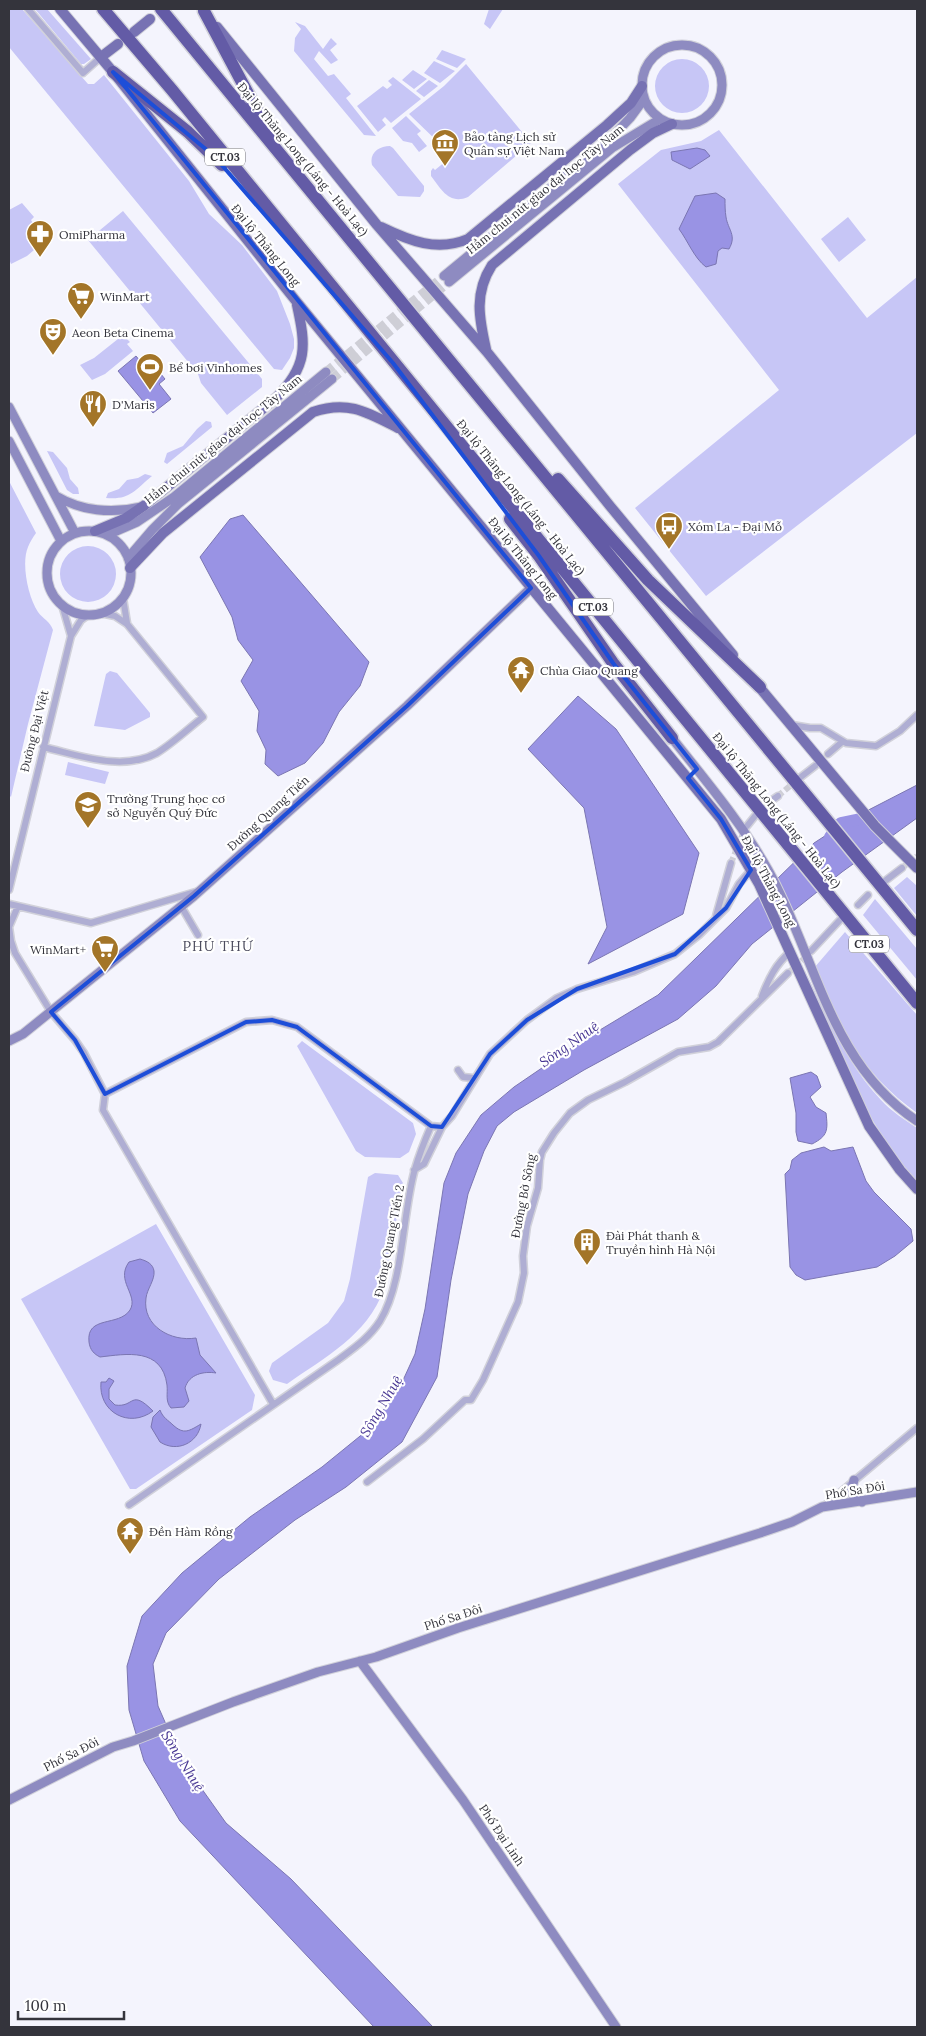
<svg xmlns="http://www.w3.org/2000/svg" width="926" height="2036" viewBox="0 0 926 2036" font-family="Lora,serif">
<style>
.green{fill:#c7c6f6}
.water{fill:#9993e4;stroke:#7b76b2}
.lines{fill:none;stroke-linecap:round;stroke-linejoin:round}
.river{stroke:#9993e4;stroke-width:12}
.street-tunnel{stroke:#ceced6;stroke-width:6;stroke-dasharray:6 3;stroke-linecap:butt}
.secondary-tunnel{stroke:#ceced6;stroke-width:9;stroke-dasharray:9 4.5;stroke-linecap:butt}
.street-casing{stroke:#d1d1da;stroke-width:9}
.secondary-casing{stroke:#d1d1da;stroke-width:11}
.primary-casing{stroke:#d1d1da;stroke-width:12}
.highway-casing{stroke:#d1d1da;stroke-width:15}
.street{stroke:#afaed3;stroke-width:6}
.secondary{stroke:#8e8bc1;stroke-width:9}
.primary{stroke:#7772b3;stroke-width:10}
.highway{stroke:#635ba6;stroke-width:12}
.marked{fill:none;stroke:#1d4ed8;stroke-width:4;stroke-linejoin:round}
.labels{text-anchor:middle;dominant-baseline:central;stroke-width:4.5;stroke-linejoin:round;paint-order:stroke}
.shield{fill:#fff;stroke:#717176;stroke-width:1}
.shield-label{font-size:11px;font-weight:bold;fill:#34343c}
.poi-label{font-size:12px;fill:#34343c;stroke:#fff;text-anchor:start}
.street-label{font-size:12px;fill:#34343c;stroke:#fff}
.neighbourhood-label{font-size:14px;letter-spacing:1px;fill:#4c4c5e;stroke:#fff}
.water-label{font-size:14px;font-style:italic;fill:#473693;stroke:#fff}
</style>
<rect width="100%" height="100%" fill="#f4f4fd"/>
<path class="green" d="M9 9H22L88 84H94L104 75 189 181 209 214 242 245 277 291 290 324 294 339V348L290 358 282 370 274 369 9 47Z
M35 9H47L91 59 84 64H81Z
M489 9H503L490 29 484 24Z
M295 22 305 26 323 49 331 38 337 44 330 50 338 60 331 64 319 51 314 59 328 76 334 74 351 94 346 98 376 136 364 135 294 51 295 38 301 29Z
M442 50 466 59 457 68 436 59Z
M655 86a27 27 0 1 1 54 0a27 27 0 1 1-54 0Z
M434 61 455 71 440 83 424 73Z
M466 64 531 143 468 197C449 205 441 189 431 176V171L433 168 435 170 452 156 443 147 449 139 447 137 440 144 409 114 444 86Z
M413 70 427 79 414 89 402 80Z
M393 77 421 99 391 123 385 117 382 120 386 125 378 132 357 106 383 86 387 89 392 85 388 81Z
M429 80 438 86 424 97 416 91Z
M406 116 421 131 417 134 427 146 419 152 412 143 403 141 392 128Z
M719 130 867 318 917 277V433L706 596 635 508 779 390 618 184 661 150 701 141Z
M390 146 393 148 424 186V191L420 197 398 196 372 165C369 153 379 146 390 146Z
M22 203 34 217 31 220 37 230 42 226 51 238 43 246 41 244 27 256 11 264 9 259V210Z
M123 211 262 379V387L227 415 201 383 198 374 88 240Z
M848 217 866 240 839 262 821 239Z
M123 335 130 342 127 344 133 351 105 374 92 380 80 365 94 358Z
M206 421 211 422 212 427 167 464 164 462 167 453 183 446 197 429Z
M47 451 53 452 67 468 70 479 78 488 79 494H73L67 490Z
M145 474 152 476C134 491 130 500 106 498L108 493 119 489 127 480 138 478Z
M9 481 36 533C33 537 30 542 28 547 21 563 28 597 38 612 43 619 50 621 53 630L28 724 11 797 9 795Z
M60 574a28 28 0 1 1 56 0a28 28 0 1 1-56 0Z
M110 671 117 673 150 713V717L125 730 94 726 106 674Z
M68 762 109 772 105 784 65 775Z
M907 877 917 886V916L894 888Z
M875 899 917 949V980L863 915Z
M845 932 917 1015V1113C890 1094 867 1069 849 1041 835 1020 825 991 814 968Z
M805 971C827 1016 846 1063 881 1100 891 1111 905 1120 917 1128V1181C864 1124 835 1043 802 972Z
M302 1041 413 1123 416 1134 409 1152 400 1158 365 1157 356 1151 297 1046Z
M375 1173 398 1175 403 1183 384 1289C367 1336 325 1357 287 1384L273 1380 269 1371 272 1363 328 1323 344 1301 350 1279 368 1177Z
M156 1224 255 1395 252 1410 136 1489H130L21 1299Z"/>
<path class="water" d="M697 148 705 150 710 156 690 169 672 160 671 152Z
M716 193 725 199C725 205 725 211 726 217 728 230 737 235 729 249L722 248 718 251 716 264 706 267C694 258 688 241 679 229L695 196Z
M136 356 145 367 151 362 165 379 159 384 171 399 153 413 118 371Z
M243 515 369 662 360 686 339 712 323 743 305 763 278 776 265 764 266 750 257 731 259 711 241 681 253 660 238 640 232 617 200 557 230 519Z
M578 696 616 729 699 853 683 914 588 964 607 927 584 808 528 749Z
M917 785V818L842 872 752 944 716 986 678 1019 584 1070 514 1112 497 1126 484 1151 468 1194 451 1280 437 1377 402 1442 346 1487 295 1520 219 1579 166 1633 153 1664 158 1706 182 1761 226 1823 291 1879 433 2027H374L180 1821 144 1761 129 1710 127 1666 142 1616 182 1573 250 1517 322 1467 370 1428 399 1389 415 1354 425 1309 444 1183 456 1153 481 1115 514 1087 580 1042 658 995 814 843 851 819Z
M811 1072 817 1076 821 1087 810 1097 816 1107 826 1113C828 1130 828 1136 812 1144L798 1141 796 1132V1113L790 1078Z
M824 1147 831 1151 853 1147 866 1181 874 1192 911 1229 913 1241 895 1256 877 1267 805 1280 796 1275 790 1267 785 1174 790 1169 792 1160 801 1153Z
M140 1259C147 1261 153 1264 154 1271 155 1280 147 1289 146 1298 142 1326 171 1342 196 1338L200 1355 216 1373C204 1371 189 1374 185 1388L189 1401 184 1407 171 1408C165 1401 168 1394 167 1385 162 1347 126 1354 100 1357 94 1354 90 1350 89 1342 86 1315 119 1327 130 1310 139 1295 115 1281 129 1262Z
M109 1378 114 1381 109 1389V1399L115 1405C135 1408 130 1388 153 1411 129 1429 98 1412 101 1382H106Z
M160 1410C163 1418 168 1420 173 1425 184 1435 189 1431 201 1424 198 1443 177 1453 160 1442L151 1427 153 1417Z"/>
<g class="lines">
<path class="river" d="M830 837 841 823 865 818"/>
<path class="street-tunnel" d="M778 796 796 781
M731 863 745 829
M902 868 917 856
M788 973 809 954"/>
<path class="secondary-tunnel" d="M326 372 444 276
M332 379 449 282"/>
<defs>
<path id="street" d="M28 9 83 73 101 57
M123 598 127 623
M62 605 71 636
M792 725 810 728H821L846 743 876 746 900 731 917 715
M43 747C79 755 122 772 157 753 173 743 188 729 203 717L127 624 115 616 100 613
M828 754 842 742
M797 780 815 766
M768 803 778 796
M747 826 755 816
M885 881 902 868
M9 890 71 636 81 620 88 615
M9 904 91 923 199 891
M858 905 868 895
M18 906 9 927 11 941 15 953 51 1012 75 1040 84 1053 105 1094 103 1110 273 1404
M181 906 198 935
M716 916 731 863
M811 951 840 920
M762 996C769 978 776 964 790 952
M458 1070 463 1077 473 1078
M105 1094 246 1022 272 1020 297 1027 431 1126
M414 1170 424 1164 442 1127 452 1116 490 1054 527 1020 557 998 577 989 633 972 675 954 699 935 726 908 739 884 751 870
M367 1482 423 1439 465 1400H471L483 1380 518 1302 524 1273 523 1256 527 1226 538 1188 540 1160 542 1152 554 1133 570 1113 588 1100 625 1082 678 1052 709 1047 718 1042 788 973
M129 1505 338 1360C354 1348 369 1338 380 1321 404 1282 402 1214 415 1169 419 1155 425 1140 431 1126L442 1127
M823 1507 917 1428"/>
<path id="secondary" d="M642 85a40 40 0 1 1 80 0a40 40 0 1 1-80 0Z
M444 276 610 139 630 118 644 99
M449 282 612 148 660 119
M9 407 75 533
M9 441 61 541
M56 496C81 511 112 514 140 507
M47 573a42 42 0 1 1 84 0a42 42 0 1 1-84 0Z
M107 535 137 522 174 497 326 372
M128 558 152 530 178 504 332 379
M672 738C706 781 741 822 768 870 816 956 829 1063 917 1121
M9 1041 23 1034 194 896 407 706 531 588
M854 1480C851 1491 850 1497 862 1502
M360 1661 463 1800 616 2027
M9 1800 113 1747 133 1741 233 1702 318 1672 376 1657 458 1628 760 1533 792 1522 822 1507 917 1492"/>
<path id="primary" d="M60 9 113 72 296 301 721 819 759 884 869 1126 900 1170 917 1189
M217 27 377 225 487 352 610 506 733 655
M134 32 150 19
M101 57 118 44
M381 227C410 241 437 252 468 239L607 125 631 103 642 86
M486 349C479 318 474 293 492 265L630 150 653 133 672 124
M95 531 126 518 145 505 276 398C308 366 306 346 297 305
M130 568 163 533 313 412C348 400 367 412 398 428
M755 682 875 826 917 868"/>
<path id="highway" d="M103 9 172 90 917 1003
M161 9 917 930
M204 11 253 103 272 133
M113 72 188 132 222 165
M558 479 648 580 760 687
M510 519 539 556 613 663 672 738"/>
</defs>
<use href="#street" class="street-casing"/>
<use href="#secondary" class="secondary-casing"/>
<use href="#primary" class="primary-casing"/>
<use href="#highway" class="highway-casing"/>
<use href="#street" class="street"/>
<use href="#secondary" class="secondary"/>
<use href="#primary" class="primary"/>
<use href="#highway" class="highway"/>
</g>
<path class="marked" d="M113 72 214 156 393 363 539 556 613 663 697 769 688 778 721 819 751 870 726 908 675 954 577 989 527 1020 490 1054 442 1127 431 1126 297 1027 272 1020 246 1022 105 1094 75 1040 51 1012 194 896 407 706 531 588Z"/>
<defs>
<symbol id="museum-pin" viewBox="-11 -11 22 30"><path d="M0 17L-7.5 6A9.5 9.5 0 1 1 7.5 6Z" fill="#a37528" stroke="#fff"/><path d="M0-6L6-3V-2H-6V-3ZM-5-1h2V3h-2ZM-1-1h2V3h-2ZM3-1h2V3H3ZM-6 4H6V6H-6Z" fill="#fff"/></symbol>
<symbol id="pharmacy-pin" viewBox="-11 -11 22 30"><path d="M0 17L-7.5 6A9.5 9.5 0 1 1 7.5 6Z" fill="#a37528" stroke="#fff"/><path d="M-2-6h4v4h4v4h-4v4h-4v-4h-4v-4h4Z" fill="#fff"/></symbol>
<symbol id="supermarket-pin" viewBox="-11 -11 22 30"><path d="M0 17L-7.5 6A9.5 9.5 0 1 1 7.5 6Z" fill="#a37528" stroke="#fff"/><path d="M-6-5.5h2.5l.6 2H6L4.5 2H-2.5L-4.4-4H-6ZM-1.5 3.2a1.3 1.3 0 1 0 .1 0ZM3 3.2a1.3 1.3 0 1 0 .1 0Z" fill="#fff"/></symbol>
<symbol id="theatre-pin" viewBox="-11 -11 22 30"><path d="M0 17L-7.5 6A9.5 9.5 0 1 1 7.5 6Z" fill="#a37528" stroke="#fff"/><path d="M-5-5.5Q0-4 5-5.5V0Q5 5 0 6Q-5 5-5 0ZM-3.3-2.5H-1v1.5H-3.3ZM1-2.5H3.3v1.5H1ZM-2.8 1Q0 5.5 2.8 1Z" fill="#fff"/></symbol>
<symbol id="stadium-pin" viewBox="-11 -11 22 30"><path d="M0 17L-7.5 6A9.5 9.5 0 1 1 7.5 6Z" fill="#a37528" stroke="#fff"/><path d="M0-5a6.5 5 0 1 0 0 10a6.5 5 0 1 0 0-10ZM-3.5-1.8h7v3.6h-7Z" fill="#fff"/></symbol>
<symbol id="restaurant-pin" viewBox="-11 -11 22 30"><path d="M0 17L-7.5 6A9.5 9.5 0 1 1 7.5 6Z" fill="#a37528" stroke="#fff"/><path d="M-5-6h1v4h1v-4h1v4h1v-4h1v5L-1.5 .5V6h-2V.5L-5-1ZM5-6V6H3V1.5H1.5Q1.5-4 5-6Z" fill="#fff"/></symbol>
<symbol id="bus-pin" viewBox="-11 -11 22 30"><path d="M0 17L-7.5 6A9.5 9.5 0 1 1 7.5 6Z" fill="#a37528" stroke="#fff"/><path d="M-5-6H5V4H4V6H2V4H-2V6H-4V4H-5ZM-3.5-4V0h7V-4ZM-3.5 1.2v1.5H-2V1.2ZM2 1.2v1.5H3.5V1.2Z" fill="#fff"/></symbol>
<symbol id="temple-pin" viewBox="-11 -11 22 30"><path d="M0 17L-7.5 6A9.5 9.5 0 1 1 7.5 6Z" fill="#a37528" stroke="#fff"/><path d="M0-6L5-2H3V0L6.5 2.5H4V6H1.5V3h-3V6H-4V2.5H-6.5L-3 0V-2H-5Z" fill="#fff"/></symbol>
<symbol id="school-pin" viewBox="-11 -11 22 30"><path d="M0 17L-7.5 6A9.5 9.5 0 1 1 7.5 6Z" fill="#a37528" stroke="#fff"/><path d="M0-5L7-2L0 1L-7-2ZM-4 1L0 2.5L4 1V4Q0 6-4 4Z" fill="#fff"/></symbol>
<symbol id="building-pin" viewBox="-11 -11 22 30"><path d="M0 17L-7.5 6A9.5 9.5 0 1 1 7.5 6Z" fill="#a37528" stroke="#fff"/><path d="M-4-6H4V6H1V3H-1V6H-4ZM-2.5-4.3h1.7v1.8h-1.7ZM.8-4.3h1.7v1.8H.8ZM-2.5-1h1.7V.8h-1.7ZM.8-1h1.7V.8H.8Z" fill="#fff"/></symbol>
</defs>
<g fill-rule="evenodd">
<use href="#museum-pin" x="429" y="127" width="32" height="43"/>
<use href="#pharmacy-pin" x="24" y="218" width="32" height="43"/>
<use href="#supermarket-pin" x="65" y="280" width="32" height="43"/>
<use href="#theatre-pin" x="37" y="316" width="32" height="43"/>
<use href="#stadium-pin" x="134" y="351" width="32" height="43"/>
<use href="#restaurant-pin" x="77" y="388" width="32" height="43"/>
<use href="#bus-pin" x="653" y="510" width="32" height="43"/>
<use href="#temple-pin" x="505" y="654" width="32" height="43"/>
<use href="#school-pin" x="72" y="789" width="32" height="43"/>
<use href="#supermarket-pin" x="89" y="933" width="32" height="43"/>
<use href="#building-pin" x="571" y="1226" width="32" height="43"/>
<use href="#temple-pin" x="114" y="1515" width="32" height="43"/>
</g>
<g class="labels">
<g class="shield">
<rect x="205" y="148.5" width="40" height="17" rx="4"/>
<rect x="573" y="598.5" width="40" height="17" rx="4"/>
<rect x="849" y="935.5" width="40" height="17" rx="4"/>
</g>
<g class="shield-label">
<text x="225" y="157">CT.03</text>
<text x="593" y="607">CT.03</text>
<text x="869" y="944">CT.03</text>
</g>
<g class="poi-label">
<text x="464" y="136">Bảo tàng Lịch sử<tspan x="464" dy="14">Quân sự Việt Nam</tspan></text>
<text x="59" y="234">OmiPharma</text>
<text x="100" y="296">WinMart</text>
<text x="72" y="332">Aeon Beta Cinema</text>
<text x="169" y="367">Bể bơi Vinhomes</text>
<text x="112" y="404">D'Maris</text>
<text x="688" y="526">Xóm La - Đại Mỗ</text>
<text x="540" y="670">Chùa Giao Quang</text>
<text x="107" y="798">Trường Trung học cơ<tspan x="107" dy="14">sở Nguyễn Quý Đức</tspan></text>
<text x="86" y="949" text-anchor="end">WinMart+</text>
<text x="606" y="1235">Đài Phát thanh &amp;<tspan x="606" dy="14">Truyền hình Hà Nội</tspan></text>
<text x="149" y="1531">Đền Hàm Rồng</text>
</g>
<g class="street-label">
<text transform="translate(303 159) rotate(50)">Đại lộ Thăng Long (Láng - Hoà Lạc)</text>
<text transform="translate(545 189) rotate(-39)">Hầm chui nút giao đại học Tây Nam</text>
<text transform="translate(266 245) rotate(51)">Đại lộ Thăng Long</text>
<text transform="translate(223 439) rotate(-39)">Hầm chui nút giao đại học Tây Nam</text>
<text transform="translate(521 497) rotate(51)">Đại lộ Thăng Long (Láng - Hoà Lạc)</text>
<text transform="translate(523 558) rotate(51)">Đại lộ Thăng Long</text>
<text transform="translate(34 731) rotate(-76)">Đường Đại Việt</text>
<text transform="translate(777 810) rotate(51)">Đại lộ Thăng Long (Láng - Hoà Lạc)</text>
<text transform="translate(268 813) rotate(-42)">Đường Quang Tiến</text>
<text transform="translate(769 881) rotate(62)">Đại lộ Thăng Long</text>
<text transform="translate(523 1196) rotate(-79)">Đường Bờ Sông</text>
<text transform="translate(389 1241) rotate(-79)">Đường Quang Tiến 2</text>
<text transform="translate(855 1490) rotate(-9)">Phố Sa Đôi</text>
<text transform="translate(453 1617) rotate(-18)">Phố Sa Đôi</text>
<text transform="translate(71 1754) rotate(-27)">Phố Sa Đôi</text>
<text transform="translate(502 1835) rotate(56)">Phố Đại Linh</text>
</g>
<g class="neighbourhood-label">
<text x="218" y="946">PHÚ THỨ</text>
</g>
<g class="water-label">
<text transform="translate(569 1044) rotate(-35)">Sông Nhuệ</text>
<text transform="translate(381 1406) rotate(-59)">Sông Nhuệ</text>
<text transform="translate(183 1761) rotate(58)">Sông Nhuệ</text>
</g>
</g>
<rect width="926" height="2036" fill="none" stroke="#34343c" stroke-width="20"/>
<path d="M18 2011v8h106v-8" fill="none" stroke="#34343c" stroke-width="2.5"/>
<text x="25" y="2011" font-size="15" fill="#34343c" stroke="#ffffff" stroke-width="4" paint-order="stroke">100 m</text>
</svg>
